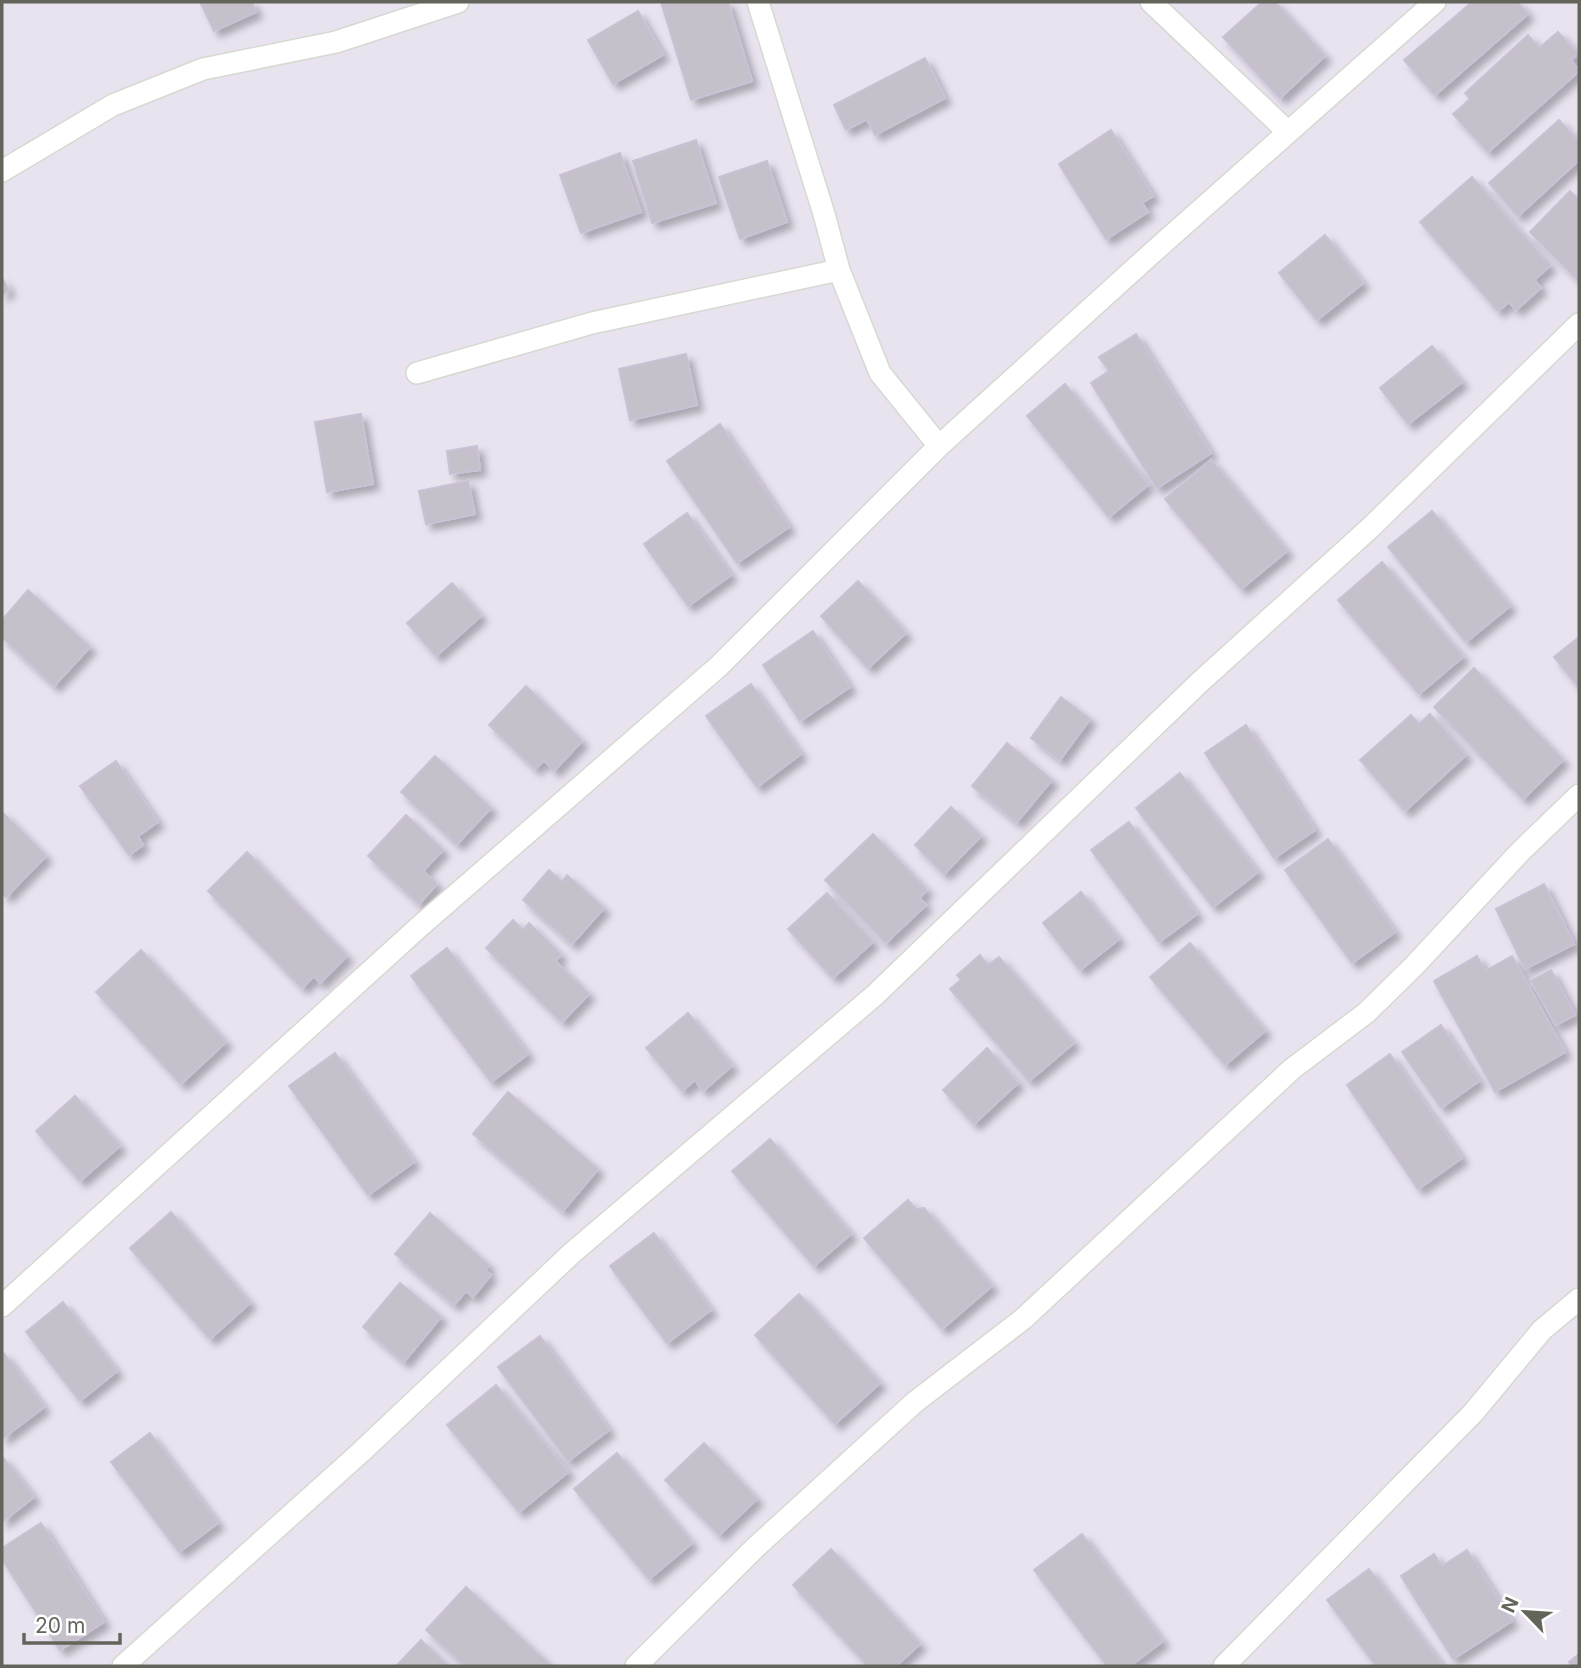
<svg xmlns="http://www.w3.org/2000/svg" width="1581" height="1668" viewBox="0 0 1581 1668" font-family="Inter,sans-serif">
<style>
.building{fill:#c5c0ca;stroke:#c9c1d5;stroke-width:2;filter:url(#shadow)}
.lines{fill:none;stroke-linecap:round;stroke-linejoin:round}
.street-casing{stroke:#d6d9d1;stroke-width:24}
.street{stroke:#fff;stroke-width:21}
</style>
<defs>
<filter id="shadow"><feDropShadow dx="6" dy="6" stdDeviation="3.5" flood-color="#0004"/></filter>
</defs>
<rect width="100%" height="100%" fill="#e9e3f0"/>
<path class="building" d="M200 2H252L256 12 214 31Z
M661 2H728L752 81 691 100Z
M1262 2H1275L1325 56 1280 98 1223 37Z
M1472 2H1518L1528 14 1435 95 1404 60Z
M638 11 663 55 613 84 588 40Z
M1558 32 1578 54 1571 60 1579 71 1488 152 1453 114 1470 99 1465 93 1528 35 1539 48Z
M925 58 945 98 875 135 867 119 846 130 834 105Z
M1559 120 1579 142V160L1518 216 1489 183Z
M1111 130 1153 196 1142 203 1148 212 1106 239 1059 164Z
M696 140 716 203 652 223 633 161Z
M620 153 641 212 581 233 560 175Z
M767 161 787 222 740 239 719 177Z
M1472 177 1550 266 1534 280 1541 288 1516 310 1509 302 1498 311 1420 222Z
M1570 191 1579 200 1578 280 1530 232Z
M1325 235 1363 283 1317 320 1279 273Z
M2 278 9 290 2 295Z
M1136 334 1211 453 1157 488 1091 383 1109 371 1099 357Z
M1432 346 1462 382 1408 424 1380 388Z
M686 354 697 405 630 420 619 369Z
M1065 384 1148 485 1109 517 1027 416Z
M361 414 373 484 327 492 315 422Z
M720 424 789 527 737 563 667 461Z
M477 446 480 470 450 474 447 451Z
M1211 460 1287 551 1241 589 1165 499Z
M468 481 475 514 426 524 419 491Z
M1432 511 1510 606 1466 642 1388 547Z
M687 513 731 575 688 606 644 544Z
M1382 562 1463 657 1419 694 1338 600Z
M858 581 906 633 868 668 821 616Z
M452 583 481 616 436 656 407 623Z
M28 590 90 647 54 686 2 637V620Z
M813 631 850 687 800 721 763 665Z
M1579 637V688L1554 657Z
M1474 668 1563 760 1523 799 1434 707Z
M751 684 801 754 757 787 706 716Z
M526 686 582 741 554 771 544 760 535 769 489 725Z
M1061 697 1090 719 1060 760 1031 738Z
M1430 714 1466 755 1405 811 1360 760 1411 715 1419 724Z
M1246 725 1315 830 1274 858 1205 753Z
M1007 743 1052 780 1017 822 972 786Z
M435 756 491 808 457 844 401 792Z
M116 761 158 822 138 836 143 845 129 855 80 786Z
M1180 773 1258 872 1213 907 1136 808Z
M951 807 981 836 944 874 915 845Z
M2 812 46 856 6 897 2 893Z
M406 815 443 850 423 871 437 884 419 904 368 856Z
M1129 822 1197 914 1159 942 1091 850Z
M873 834 927 890 919 898 926 905 886 943 825 880Z
M1328 839 1395 932 1352 963 1285 870Z
M247 852 347 956 320 983 314 976 302 988 208 891Z
M549 870 562 882 567 875 604 908 572 944 523 900Z
M1544 884 1574 944 1525 969 1496 909Z
M1081 892 1119 939 1080 970 1043 923Z
M827 893 873 942 833 978 788 929Z
M513 920 523 930 529 923 561 955 555 961 589 994 562 1022 486 948Z
M1190 943 1265 1031 1225 1065 1150 977Z
M447 948 528 1054 491 1082 411 976Z
M141 950 226 1042 181 1084 96 992Z
M980 955 988 965 999 957 1074 1043 1029 1081 950 989 961 980 957 975Z
M1477 956 1485 971 1512 956 1565 1052 1495 1092 1434 981Z
M1551 970 1575 1015 1556 1025 1531 981Z
M688 1013 732 1066 703 1091 695 1080 682 1091 646 1048Z
M1441 1025 1479 1081 1441 1108 1402 1052Z
M987 1048 1018 1083 974 1124 943 1090Z
M335 1053 414 1162 368 1195 289 1086Z
M1390 1054 1462 1158 1418 1189 1347 1085Z
M508 1092 598 1169 563 1211 473 1134Z
M75 1096 120 1146 80 1181 36 1131Z
M770 1139 851 1234 814 1266 732 1171Z
M908 1200 916 1209 924 1208 992 1286 942 1329 864 1238Z
M171 1212 250 1303 210 1339 130 1248Z
M430 1213 489 1265 485 1270 491 1275 473 1297 466 1291 454 1305 395 1254Z
M654 1233 711 1310 667 1343 610 1266Z
M400 1283 441 1317 404 1362 363 1327Z
M799 1294 880 1383 835 1424 755 1335Z
M63 1302 117 1371 80 1401 26 1332Z
M540 1336 609 1430 568 1461 498 1367Z
M3 1352 44 1407 2 1439V1353Z
M496 1385 568 1472 519 1512 447 1425Z
M150 1433 218 1523 179 1552 111 1462Z
M704 1443 757 1499 719 1535 665 1480Z
M617 1453 692 1543 649 1579 574 1489Z
M2 1456 34 1497 2 1522Z
M41 1523 104 1622 60 1650 2 1559V1548Z
M1082 1534 1163 1641 1130 1666H1107L1034 1570Z
M831 1549 920 1644 896 1666H868L793 1585Z
M1467 1550 1512 1621 1453 1659 1401 1576 1434 1554 1442 1566Z
M1369 1569 1443 1666H1376L1327 1600Z
M466 1587 551 1666H465L426 1630Z
M421 1640 448 1666H396Z
M1579 1654V1666H1572L1569 1662Z"/>
<g class="lines">
<defs>
<path id="street" d="M758 2 824 214 839 270 880 373 939 446
M1151 2 1288 132
M2 171 113 105 203 69 336 42 458 2
M417 373 592 323 839 270
M2 1306 419 927 719 666 939 446 1152 253 1435 2
M123 1666 361 1452 572 1253 875 995 1200 682 1370 528 1579 324
M636 1666 757 1546 915 1402 1023 1319 1292 1069 1366 1013 1414 966 1520 852 1579 795
M1224 1666 1473 1413 1542 1330 1579 1299"/>
</defs>
<use href="#street" class="street-casing"/>
<use href="#street" class="street"/>
</g>
<rect width="1581" height="1668" fill="none" stroke="#63655b" stroke-width="7"/>
<g transform="translate(1525 1612) rotate(295)" stroke="#ffffff" stroke-width="5" paint-order="stroke">
<path d="M0-5L12 26L0 18L-12 26Z" fill="#63655b"/>
<text y="-10" font-size="19" font-weight="bold" text-anchor="middle" fill="#63655b">N</text>
</g>
<path d="M24 1633v10h96v-10" fill="none" stroke="#63655b" stroke-width="3.5"/>
<text x="35" y="1633" font-size="21" fill="#63655b" stroke="#ffffff" stroke-width="5" paint-order="stroke">20 m</text>
</svg>
